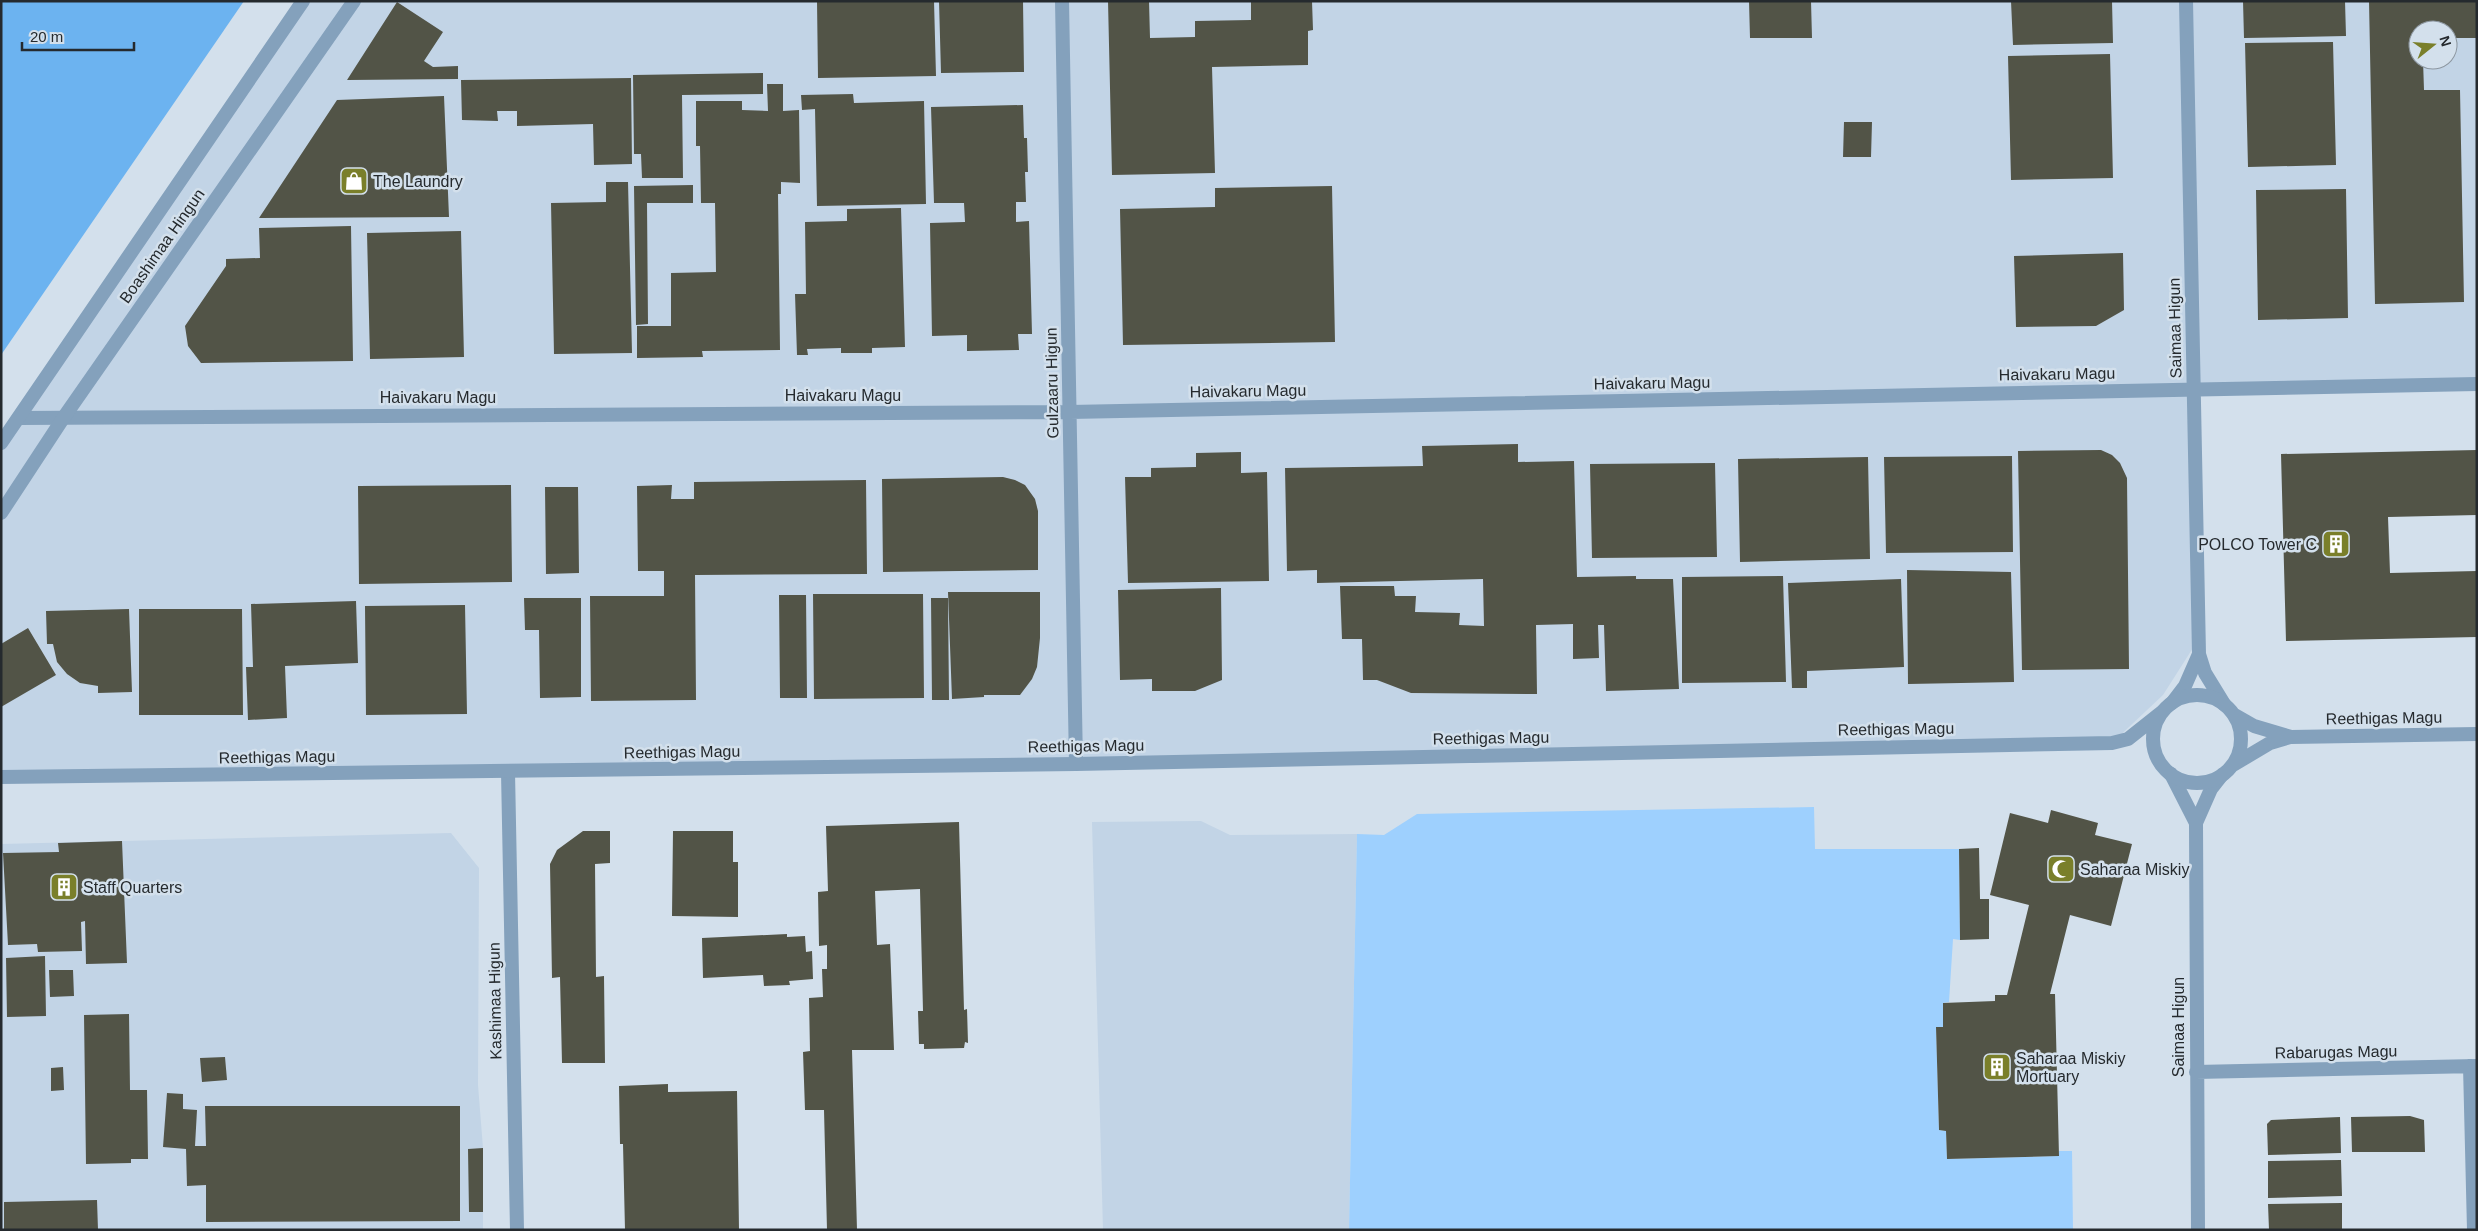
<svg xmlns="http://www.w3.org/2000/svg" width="2478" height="1231" viewBox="0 0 2478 1231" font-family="Helvetica,sans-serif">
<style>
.built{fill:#c2d4e6;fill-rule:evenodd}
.green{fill:#9ed0fe}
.water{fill:#6cb3f0}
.building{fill:#525447}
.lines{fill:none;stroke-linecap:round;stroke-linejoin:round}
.minor{stroke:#84a1bc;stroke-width:14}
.tertiary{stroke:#84a1bc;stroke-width:14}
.labels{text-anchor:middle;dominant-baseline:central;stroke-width:5;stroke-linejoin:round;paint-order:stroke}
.poi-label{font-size:16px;fill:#252a2e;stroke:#d3e0ec;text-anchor:start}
.street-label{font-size:16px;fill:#252a2e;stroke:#d3e0ec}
</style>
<rect width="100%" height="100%" fill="#d3e0ec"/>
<path class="built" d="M303 1H2477V384L2194 389 2198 640 2163 695 2112 743 1 777V443ZM2418 30H2448V60H2418Z
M1201 821 1230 835 1357 834 1349 1230H1103L1092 822Z
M451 833 479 868 478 1085 483 1148V1230H1V844Z"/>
<path class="green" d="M1814 807 1815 849H1959L1960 940 1953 939 1949 1002 1943 1003V1027H1936L1939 1130 1946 1131 1947 1159 2058 1156 2059 1151H2072L2073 1230H1349L1357 834 1384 835 1417 814Z"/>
<path class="water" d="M1 1H244L1 355Z"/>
<path class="building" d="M817 1H934L936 76 818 78Z
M939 1H1023L1024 72 941 73Z
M1108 1H1149L1150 38 1195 37V21L1251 20V1H1312L1313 30 1308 31V65L1212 67 1215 173 1112 175Z
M1749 1H1811L1812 38H1750Z
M2011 1H2112L2113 43 2013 45Z
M2243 1H2345L2346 36 2244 38Z
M2369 1H2477V38H2448V30H2418V60H2423L2424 90H2460L2464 302 2375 304Z
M397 2 443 32 424 61 433 67 458 66V79L347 80Z
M2333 42 2336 165 2248 167 2245 43Z
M2110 54 2113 178 2011 180 2008 56Z
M763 73V94L682 95 683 178H642L641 154H634L633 75Z
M631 78 632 164 594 165 593 124 517 126V111H497L498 121 462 120 461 80Z
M767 84H783V111L799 110 800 183 781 182V194H778L780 350 702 351 703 357 637 358V326H671V273L716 272 715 203H701L700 146H696V101H742V110L768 111Z
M853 94 854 103 924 101 926 204 817 206 815 109 802 110 801 95Z
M444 96 449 217 259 218 337 100Z
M1023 105 1024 138H1027L1028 172H1025L1026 202H1016V222L1029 221 1032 334H1018L1019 350 967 351V335L932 336 930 223 965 222 964 203H934L931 107Z
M1844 122H1872L1871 157H1843Z
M606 182H628L632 353 554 354 551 203 606 202Z
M693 185V203H647L648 324 636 325 634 186Z
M1332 186 1335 342 1123 345 1120 209 1215 207V188Z
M2346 189 2348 318 2258 320 2256 190Z
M901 208 905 347 872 348V353H841V348L807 349 808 355H797L795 294H806L805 222 847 221V209Z
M351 226 353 361 201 363 188 346 185 326 226 266V259L260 258 259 228Z
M461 231 464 357 370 359 367 233Z
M2123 253 2124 310 2096 326 2016 327 2014 256Z
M1518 444V462L1574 461 1577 577 1636 576V579H1673L1679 689 1606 691 1604 625H1598L1599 658 1573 659V624L1536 625 1537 694 1411 693 1377 680H1363L1362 639H1342L1340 586H1394L1395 596H1416L1415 612 1460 613 1459 625 1484 626 1483 579 1317 583V570L1287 571 1285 468 1423 466 1422 446Z
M2101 450 2112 455 2120 463 2127 478 2129 669 2022 670 2018 451Z
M2477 450V515L2388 517 2390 573 2477 571V637L2286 641 2281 454Z
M1241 452V473L1267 472 1269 581 1128 583 1125 477H1151V468L1196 467V453Z
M2012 456 2013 552 1886 553 1884 457Z
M1868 457 1870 559 1740 562 1738 459Z
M1715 463 1717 557 1592 558 1590 464Z
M1003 477 1015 480 1025 485 1035 499 1038 511V570L883 572 882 479Z
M866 480 867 574 695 575 696 700 591 701 590 596H664V571H638L637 486 672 485 671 499H694V482Z
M511 485 512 582 359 584 358 486Z
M545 487H578L579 573 546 574Z
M1907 570 2011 572 2014 682 1908 684Z
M1783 576 1786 682 1682 683V577Z
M1901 579 1904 667 1807 671V688H1792L1788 583Z
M1221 588 1222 680 1195 691H1152V679L1120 680 1118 590Z
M948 592H1040V638L1037 667 1032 679 1020 695H984V697L952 699Z
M813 594H923L924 698 814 699Z
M779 595H806L807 698H780Z
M524 598H581V697L540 698 539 630H525Z
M931 598H948L949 700H932Z
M356 601 358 663 285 666 287 718 248 720 246 667H253L251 604Z
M465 605 467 714 366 715 365 606Z
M129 609 132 692 98 693V686L80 683 67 674 57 662 53 644H47L46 611Z
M139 609H242L243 715H139Z
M28 628 56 675 1 707V644Z
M2051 810 2098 823 2095 835 2132 844 2111 926 2070 915 2050 994H2055L2059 1156 1947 1159 1946 1131 1939 1130 1936 1027H1943V1003L1995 1001V995H2007L2029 905 1990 895 2010 813 2048 823Z
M959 822 964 1010 967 1009 968 1043 965 1042 964 1048 924 1049V1044H919L918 1011H923L920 889 875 891 877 945 890 944 894 1050H852L857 1230H827L824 1110H805L803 1052 810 1051 809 998 823 997 822 969H827V945L819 946 818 892 828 891 826 826Z
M583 831H610V863L595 864 596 977 604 976 605 1063H562L560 977 552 978 550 864 557 850Z
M673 831H733V862H738V917L672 916Z
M122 841 127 963 86 964 85 921 81 922 82 951 38 952 37 944 8 945 3 853 59 852 58 843Z
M1979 848 1980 899H1989V939L1960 940 1959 849Z
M787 934V937L805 936 806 952 812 951 813 979 789 981 790 985 764 986 763 975 703 978 702 938Z
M45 956 46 1016 7 1017 6 958Z
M49 970H73L74 996 50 997Z
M129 1014 130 1090H147L148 1159H131V1163L86 1164 84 1015Z
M225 1057 227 1080 202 1082 200 1058Z
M63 1067 64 1090 51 1091V1068Z
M668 1084V1092L737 1091 739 1230H625L623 1144H620L619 1086Z
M167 1093 183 1094V1109L197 1110 195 1146H206L205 1106H460V1221L206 1222V1185L187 1186 186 1149 163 1147Z
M2410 1116 2424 1120 2425 1152H2352L2351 1117Z
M2340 1117 2341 1153 2268 1155 2267 1124 2271 1120Z
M483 1148V1212H469L468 1149Z
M2341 1160 2342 1196 2268 1198V1161Z
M97 1200 98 1230H4V1202Z
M2342 1203V1230H2269L2268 1204Z"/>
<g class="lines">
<path class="minor" d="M1062 1 1076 764
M2186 1 2199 654 2205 673 2224 704
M19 418 1070 412 2477 384
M2172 703 2185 686 2199 654
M508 772 517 1230
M2171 774 2196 823 2198 1230
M2196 823 2211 789 2222 775
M2470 1066 2474 1230
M2196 1072 2477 1066"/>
<path class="tertiary" d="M1 443 303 1
M1 513 64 417 354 1
M2153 739a44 44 0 1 1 88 0a44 44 0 1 1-88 0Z
M2233 714 2254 726 2291 737 2477 734
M2233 765 2270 743 2290 737
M1 777 1076 764 2112 743 2128 739 2162 712"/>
</g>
<defs>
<symbol id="shop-square" viewBox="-11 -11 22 22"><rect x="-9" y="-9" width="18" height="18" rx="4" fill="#7a7f2a" stroke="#d3e0ec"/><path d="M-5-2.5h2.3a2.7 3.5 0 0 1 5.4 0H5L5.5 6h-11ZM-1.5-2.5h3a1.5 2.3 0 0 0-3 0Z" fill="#fff"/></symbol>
<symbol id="building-square" viewBox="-11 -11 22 22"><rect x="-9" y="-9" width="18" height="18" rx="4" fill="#7a7f2a" stroke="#d3e0ec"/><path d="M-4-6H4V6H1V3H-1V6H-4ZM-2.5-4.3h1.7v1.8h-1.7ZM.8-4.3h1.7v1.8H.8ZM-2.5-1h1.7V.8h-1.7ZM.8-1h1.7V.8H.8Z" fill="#fff"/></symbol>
<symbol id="mosque-square" viewBox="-11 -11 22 22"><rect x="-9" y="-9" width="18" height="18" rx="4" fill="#7a7f2a" stroke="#d3e0ec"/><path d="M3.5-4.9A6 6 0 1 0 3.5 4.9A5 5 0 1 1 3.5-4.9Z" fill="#fff"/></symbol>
</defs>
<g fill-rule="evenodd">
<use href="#shop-square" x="338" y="165" width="32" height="32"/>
<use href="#building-square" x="2320" y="528" width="32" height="32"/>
<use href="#mosque-square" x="2045" y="853" width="32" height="32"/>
<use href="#building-square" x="48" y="871" width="32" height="32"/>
<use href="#building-square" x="1981" y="1051" width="32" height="32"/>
</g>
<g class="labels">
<g class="poi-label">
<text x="373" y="181">The Laundry</text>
<text x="2317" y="544" text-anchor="end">POLCO Tower C</text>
<text x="2080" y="869">Saharaa Miskiy</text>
<text x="83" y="887">Staff Quarters</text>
<text x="2016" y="1058">Saharaa Miskiy<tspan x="2016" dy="18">Mortuary</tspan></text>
</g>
<g class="street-label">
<text transform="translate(162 246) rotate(-55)">Boashimaa Hingun</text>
<text transform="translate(2175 328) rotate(-91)">Saimaa Higun</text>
<text transform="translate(2057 374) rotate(-1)">Haivakaru Magu</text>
<text transform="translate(1052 383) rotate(-91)">Gulzaaru Higun</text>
<text transform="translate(1652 383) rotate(-1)">Haivakaru Magu</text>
<text transform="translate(1248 391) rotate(-1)">Haivakaru Magu</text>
<text x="843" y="395">Haivakaru Magu</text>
<text x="438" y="397">Haivakaru Magu</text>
<text transform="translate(2384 718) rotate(-1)">Reethigas Magu</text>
<text transform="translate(1896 729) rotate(-1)">Reethigas Magu</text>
<text transform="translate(1491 738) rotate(-1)">Reethigas Magu</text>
<text transform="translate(1086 746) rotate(-1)">Reethigas Magu</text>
<text transform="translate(682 752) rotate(-1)">Reethigas Magu</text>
<text transform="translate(277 757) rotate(-1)">Reethigas Magu</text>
<text transform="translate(495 1001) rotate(-91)">Kashimaa Higun</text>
<text transform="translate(2178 1027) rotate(-90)">Saimaa Higun</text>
<text transform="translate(2336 1052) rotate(-1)">Rabarugas Magu</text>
</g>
</g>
<rect width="2478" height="1231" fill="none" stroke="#252a2e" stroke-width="5"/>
<g transform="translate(2433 45) rotate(73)"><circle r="24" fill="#d3e0ec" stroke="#8d97a0"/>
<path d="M0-4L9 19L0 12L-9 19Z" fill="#7a7f2a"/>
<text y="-8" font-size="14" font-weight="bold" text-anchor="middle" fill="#252a2e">N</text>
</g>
<path d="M22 42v8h112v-8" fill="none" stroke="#252a2e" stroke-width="2.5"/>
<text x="30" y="42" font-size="15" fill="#252a2e" stroke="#d3e0ec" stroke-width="4" paint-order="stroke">20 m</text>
</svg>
